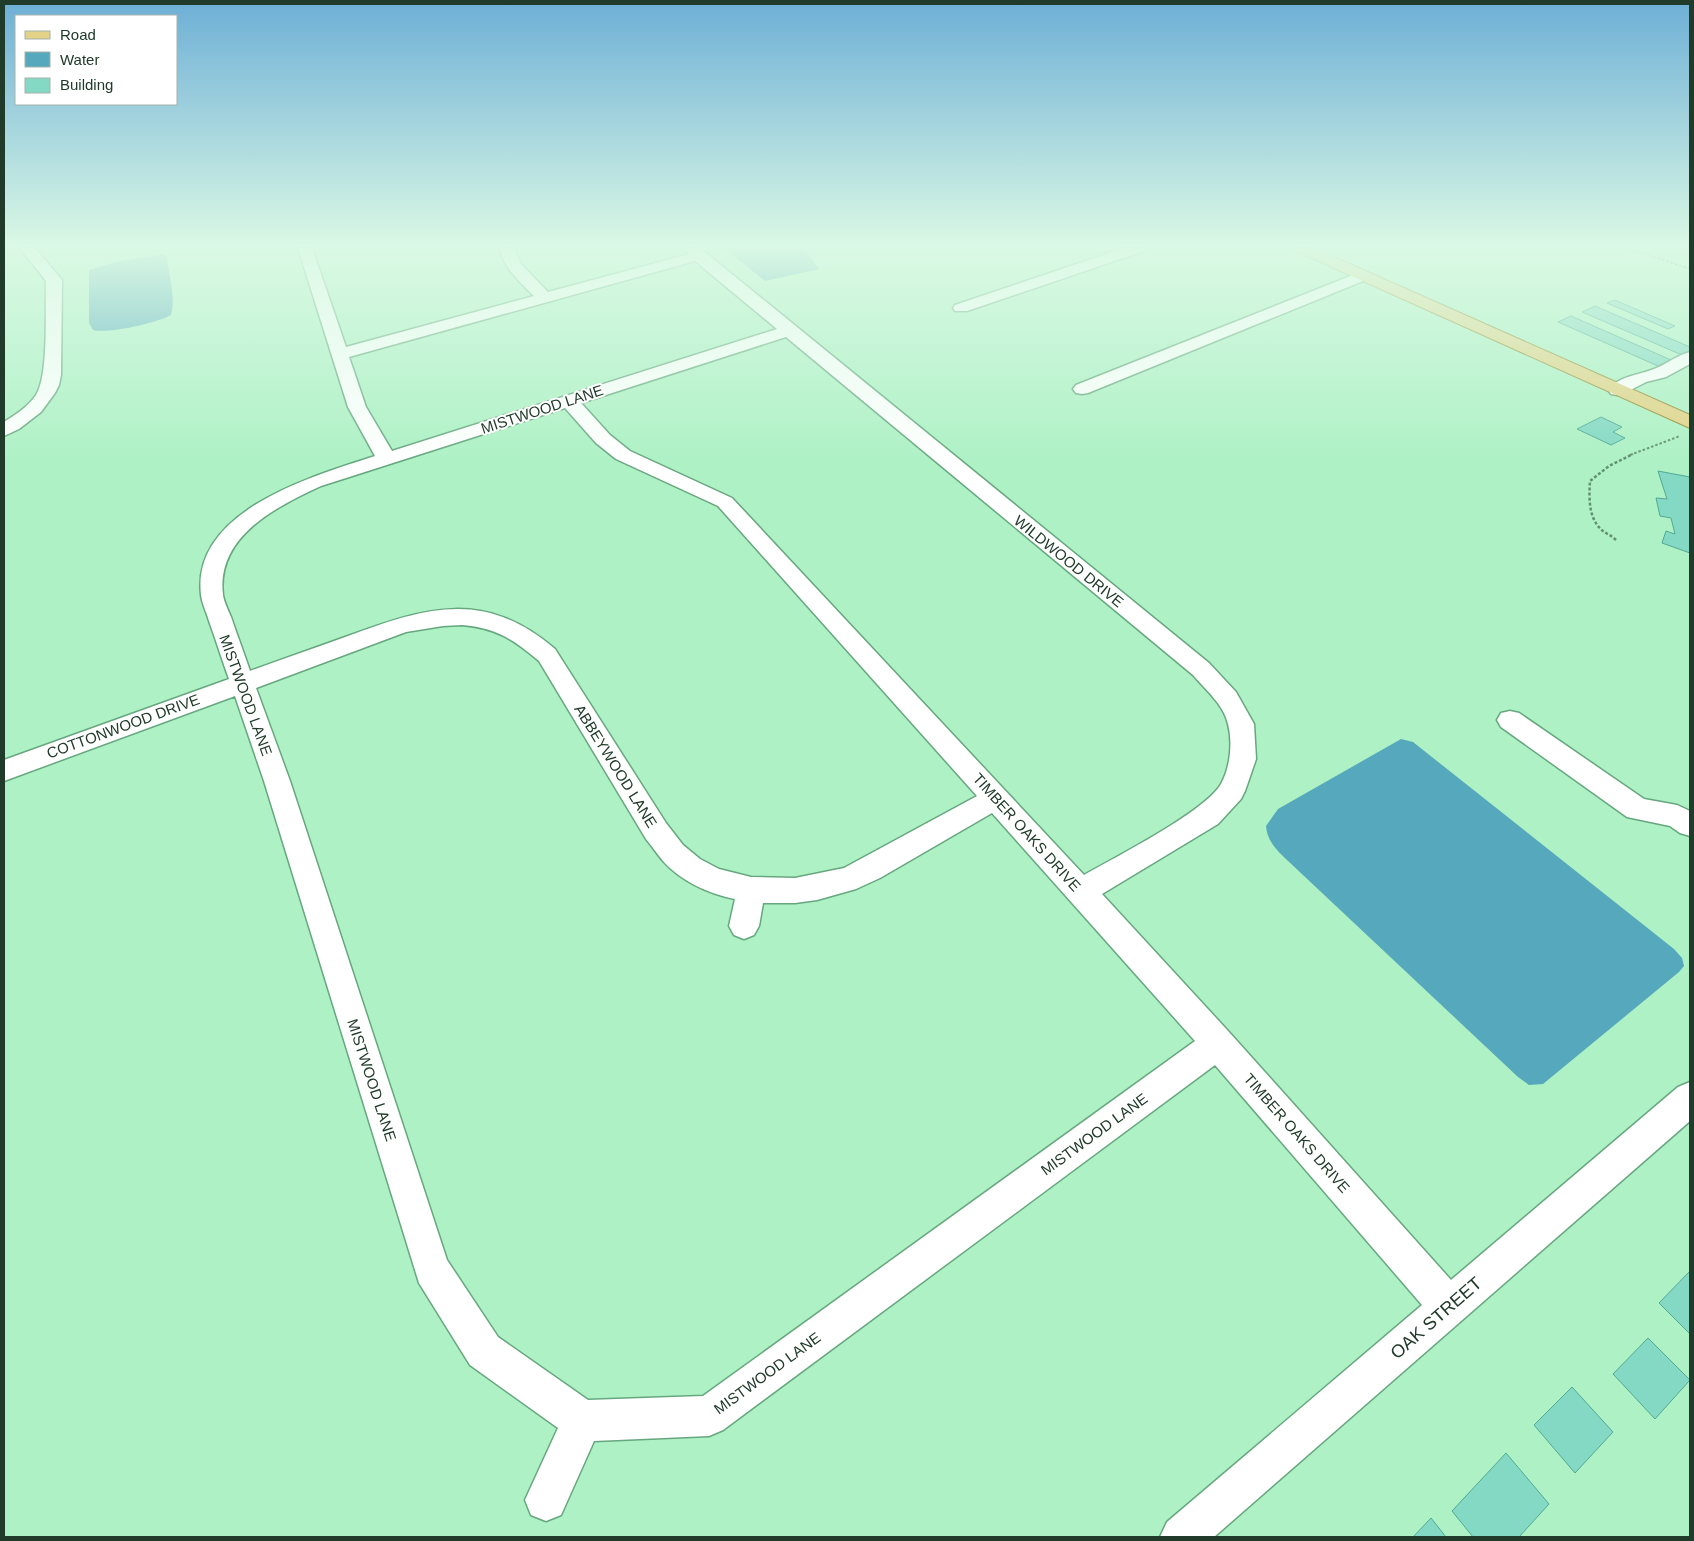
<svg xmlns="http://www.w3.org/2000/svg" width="1694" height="1541" viewBox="0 0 1694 1541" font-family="Helvetica,sans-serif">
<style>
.water{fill:#56a8bc}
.building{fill:#83d9c3;stroke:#53a994}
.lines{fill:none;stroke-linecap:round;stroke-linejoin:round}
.minor-casing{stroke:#67a77f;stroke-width:3}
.major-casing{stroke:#938a32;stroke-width:2}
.path-far1{stroke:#629072;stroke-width:2;stroke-dasharray:2.5 2;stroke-linecap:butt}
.path{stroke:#629072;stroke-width:2.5;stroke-dasharray:3 2;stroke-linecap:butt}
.minor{fill:#fff;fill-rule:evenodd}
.major{fill:#e3d287;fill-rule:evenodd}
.labels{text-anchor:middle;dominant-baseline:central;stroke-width:4;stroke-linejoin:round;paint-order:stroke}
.street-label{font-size:15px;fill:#203b2a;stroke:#fff}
.near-street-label{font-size:18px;fill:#203b2a;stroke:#fff}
</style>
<rect width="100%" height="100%" fill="#aef1c5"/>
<path class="water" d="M724 248H803L819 269 765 281Z
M164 254 167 258C169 276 176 297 171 315 157 323 108 334 93 330L89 323V270L116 262Z
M1401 739 1413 742 1674 949 1682 958 1684 966 1679 972 1543 1084 1529 1085 1518 1077 1287 860C1277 850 1267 841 1266 826L1278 809Z"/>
<path class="building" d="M1615 300 1675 326 1668 329 1607 303Z
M1595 306 1690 347V351L1682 355 1582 312Z
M1571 316 1671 360 1658 366 1558 322Z
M1601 417 1622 427 1613 432 1625 438 1611 445 1577 429Z
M1658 471 1690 477V553L1662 543 1666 531 1675 534 1671 518 1660 516 1656 498 1667 499Z
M1690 1271V1334L1659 1303Z
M1648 1338 1690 1380 1655 1419 1613 1374Z
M1572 1387 1613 1432 1575 1473 1534 1425Z
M1506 1453 1549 1504 1519 1537H1473L1452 1511Z
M1431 1518 1446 1537H1413Z"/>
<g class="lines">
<defs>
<path id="minor" d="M20 248H35L62 280 61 375 59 385 55 393 41 412 19 429 4 436V422C15 415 28 407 36 395 49 375 45 307 46 281Z
M298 248H312L346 347 534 296C521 283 503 268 500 248H514L521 264 548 292 689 254 685 248H700L1209 663 1236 692 1254 724 1256 759 1245 791 1241 799 1218 824 1102 894 1229 1032 1451 1280 1678 1087 1690 1082V1121L1214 1537H1160L1167 1522 1422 1305 1215 1065 723 1430 709 1436 594 1441 561 1515 546 1521 531 1515 525 1500 558 1428 470 1365 419 1283 264 781 235 696 4 781V760L229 679C222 660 216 640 209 621 207 613 202 604 201 595 191 510 314 476 375 456L348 407ZM695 261 777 329 392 451 366 407 349 357ZM786 337 1193 675C1205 689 1224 705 1228 724 1233 743 1230 768 1221 784 1206 811 1114 858 1084 875L732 498 630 451 610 435 581 403ZM565 408 596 443 616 459 718 506 977 796 844 868 795 878 751 877 719 869 700 859 683 845 666 823 555 649C485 589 427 607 348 636 315 648 283 659 250 671 244 653 237 635 231 617 228 610 224 602 223 595 216 536 276 507 321 486ZM462 625C496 628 513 639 539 661L646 839C652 846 657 854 663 861 681 881 709 894 735 899L729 926 734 935 744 939 754 935 759 926 763 903H795L817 900 856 889 880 878 992 813 1195 1041 703 1396 588 1400 498 1337 447 1260 290 781 256 688 406 632 443 626Z
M1124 248H1146L1144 251 967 311H955L953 308 955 305Z
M1363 271 1368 273 1371 276 1368 279 1088 393 1082 394 1076 393 1073 389 1076 385Z
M1690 352V364L1666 377 1646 382 1623 394 1617 395 1611 394 1608 390C1618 376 1640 375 1654 369 1667 364 1677 355 1690 352Z
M1510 711 1519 713 1644 799 1677 805 1690 811V836L1680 833 1670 826 1627 817 1501 727 1497 720 1501 713Z"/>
<path id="major" d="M1293 248H1314L1690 415V428L1296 251Z"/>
</defs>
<use href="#minor" class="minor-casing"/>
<use href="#major" class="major-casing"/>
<path class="path-far1" d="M1628 248 1690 269
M1630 455 1680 436"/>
<path class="path" d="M1616 540C1612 536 1607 534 1603 531 1588 519 1589 498 1590 481L1609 466 1633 454"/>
<use href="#minor" class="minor"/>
<use href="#major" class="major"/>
</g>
<linearGradient id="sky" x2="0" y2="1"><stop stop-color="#6dafd6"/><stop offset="0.53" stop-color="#dbf9e5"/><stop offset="1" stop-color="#dbf9e5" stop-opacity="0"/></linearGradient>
<rect width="1694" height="464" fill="url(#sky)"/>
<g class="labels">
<g class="street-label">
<text transform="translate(542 409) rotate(-18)">MISTWOOD LANE</text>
<text transform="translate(1069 561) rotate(39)">WILDWOOD DRIVE</text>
<text transform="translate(246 695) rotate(70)">MISTWOOD LANE</text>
<text transform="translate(123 726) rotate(-20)">COTTONWOOD DRIVE</text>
<text transform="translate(616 766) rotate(58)">ABBEYWOOD LANE</text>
<text transform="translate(1027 832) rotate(48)">TIMBER OAKS DRIVE</text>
<text transform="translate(372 1080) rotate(72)">MISTWOOD LANE</text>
<text transform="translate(1297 1133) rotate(49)">TIMBER OAKS DRIVE</text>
<text transform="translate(1094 1134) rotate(-36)">MISTWOOD LANE</text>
<text transform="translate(767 1373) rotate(-36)">MISTWOOD LANE</text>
</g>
<g class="near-street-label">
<text transform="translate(1436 1318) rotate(-41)">OAK STREET</text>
</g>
</g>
<rect width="1694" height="1541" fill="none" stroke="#203b2a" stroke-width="10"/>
<rect x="15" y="15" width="162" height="90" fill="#ffffff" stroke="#a6b1aa"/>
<rect x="25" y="31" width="25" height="8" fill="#e3d287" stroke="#a6b1aa"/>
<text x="60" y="40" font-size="15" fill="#203b2a">Road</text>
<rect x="25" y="52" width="25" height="15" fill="#56a8bc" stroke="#a6b1aa"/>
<text x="60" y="65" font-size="15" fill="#203b2a">Water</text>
<rect x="25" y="78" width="25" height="15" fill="#83d9c3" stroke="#a6b1aa"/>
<text x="60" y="90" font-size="15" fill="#203b2a">Building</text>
</svg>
